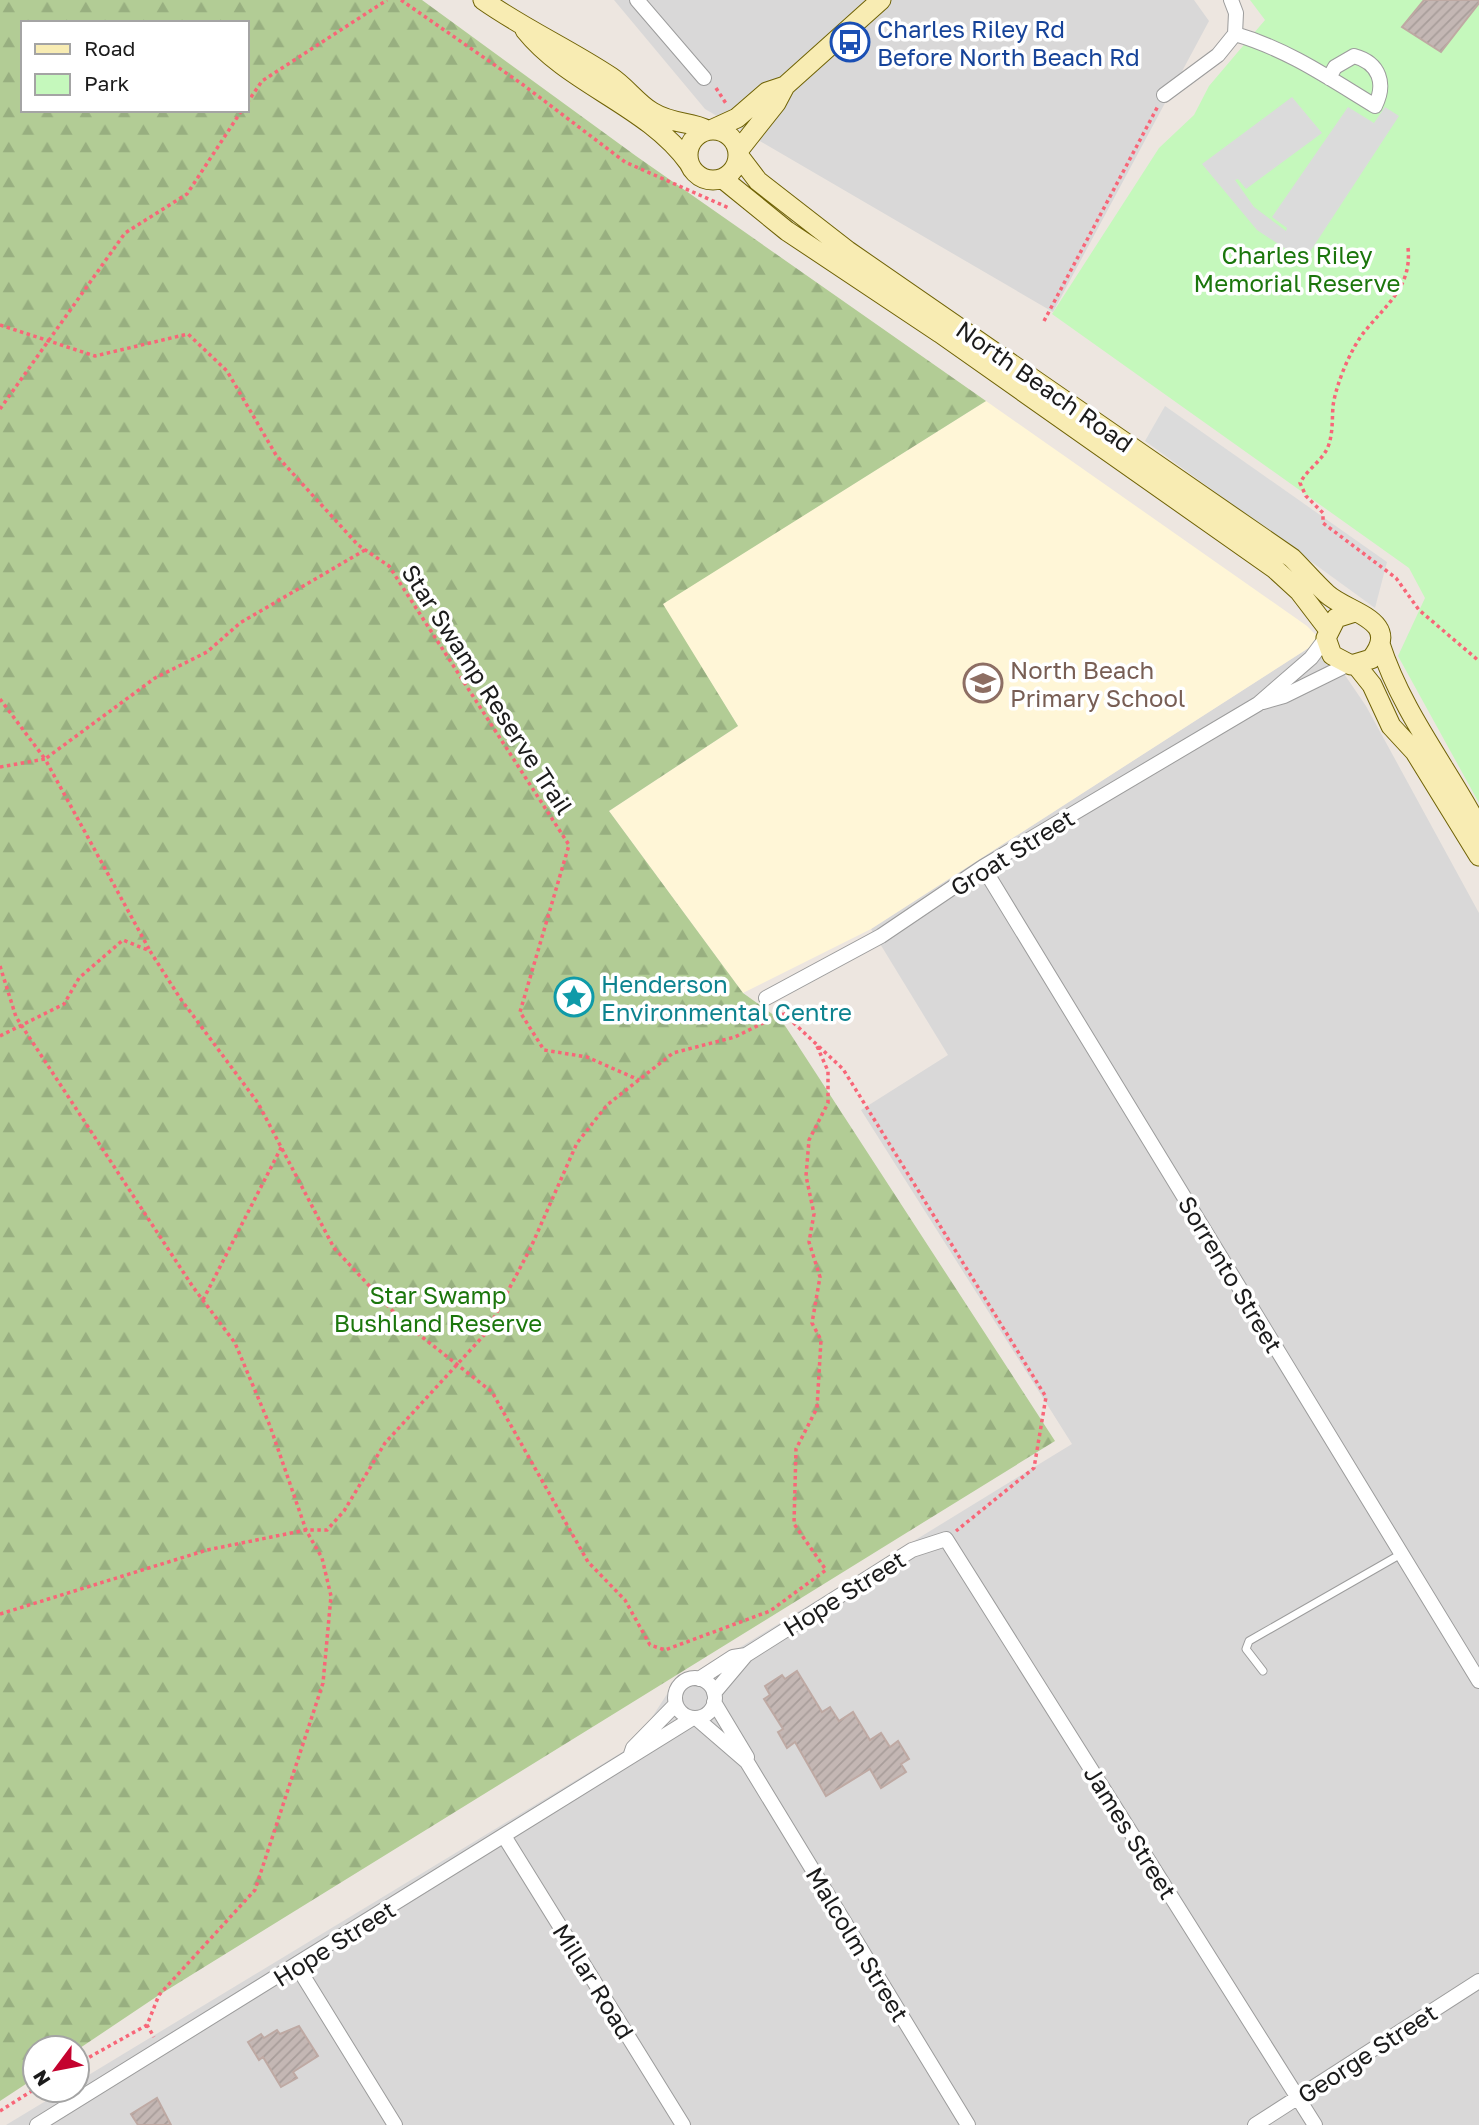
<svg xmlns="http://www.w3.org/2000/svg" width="1479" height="2125" viewBox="0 0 1479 2125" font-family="'Golos Text',sans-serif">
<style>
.residential{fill:#d9d8d8}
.education{fill:#fff6d7}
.forest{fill:url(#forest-firs);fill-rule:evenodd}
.park{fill:#c5f8bc}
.parking{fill:#dbdbdb}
.building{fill:url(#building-hatch);stroke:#bea9a3;stroke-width:2}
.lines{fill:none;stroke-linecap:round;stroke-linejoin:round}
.lane-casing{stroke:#9c9c9c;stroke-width:9}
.street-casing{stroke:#9c9c9c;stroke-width:16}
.secondary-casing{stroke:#6f6205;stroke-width:21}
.path{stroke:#f86678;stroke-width:3.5;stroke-dasharray:3.5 3.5;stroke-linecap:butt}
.lane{stroke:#fff;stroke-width:7}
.street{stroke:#fff;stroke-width:14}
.secondary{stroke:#f8ecb3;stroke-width:19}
.labels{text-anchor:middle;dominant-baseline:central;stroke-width:7;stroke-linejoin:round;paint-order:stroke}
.transit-label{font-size:24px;fill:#164399;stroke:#fff;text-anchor:start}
.park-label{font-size:24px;fill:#1b760c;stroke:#fff}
.street-label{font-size:24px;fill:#1b1b1b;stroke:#fff}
.education-label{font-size:24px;fill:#785e54;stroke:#fff;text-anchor:start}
.culture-label{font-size:24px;fill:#0d838f;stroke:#fff;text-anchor:start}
</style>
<defs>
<pattern id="forest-firs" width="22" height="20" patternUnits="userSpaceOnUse" patternTransform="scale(1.75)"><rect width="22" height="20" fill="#b2cc95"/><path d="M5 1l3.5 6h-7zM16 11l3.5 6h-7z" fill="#98af80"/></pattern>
<pattern id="building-hatch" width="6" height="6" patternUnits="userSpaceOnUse" patternTransform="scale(1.75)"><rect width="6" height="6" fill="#c4b7b4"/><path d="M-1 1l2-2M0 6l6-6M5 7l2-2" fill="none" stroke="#a89d9a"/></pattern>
</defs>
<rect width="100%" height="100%" fill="#ede6e0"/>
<path class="residential" d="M614 0H1194L1209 21 1053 312 705 109Z
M1321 640 1366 706 1479 913V2125H6L64 2090H77V2082L634 1745 669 1691 1072 1444 861 1110 948 1055 871 929Z"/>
<path class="education" d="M986 401 1307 626 1321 640 871 929 743 993 609 811 738 726 662 604Z"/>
<path class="forest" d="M0 0H422L636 156 986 401 663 604 738 726 609 811 743 993 782 1021 1055 1441 159 1995 77 2050 35 2048V2078L0 2101ZM23 23H247V110H23Z"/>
<path class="park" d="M1250 0H1479V803L1398 656 1425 598 1409 568 1052 314 1159 148 1194 115 1209 86 1265 20Z"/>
<path class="parking" d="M1292 97 1322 133 1246 189 1238 179 1235 180 1254 207 1286 231 1287 228 1272 217 1348 107 1374 123 1385 107 1399 116 1304 261 1257 230 1202 164Z
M1165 406 1387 562 1375 608 1145 441Z"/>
<path class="building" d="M1424 0H1479V3L1441 52 1402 27Z
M797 1671 822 1712 830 1707 839 1721 853 1712 870 1740 881 1733 890 1747 898 1741 909 1759 901 1764 906 1772 881 1788 870 1769 826 1796 795 1742 787 1748 778 1732 783 1729 764 1699 770 1695 765 1686 782 1675 785 1679Z
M299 2026 318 2056 293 2072 297 2078 281 2087 263 2057 259 2060 248 2042 261 2034 264 2038 277 2030 280 2034Z
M157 2098 171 2125H138L131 2114Z"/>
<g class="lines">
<defs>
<path id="lane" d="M1263 1671 1246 1649 1249 1641 1401 1554"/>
<path id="street" d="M637 0 704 78
M1231 0 1236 13 1235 34C1287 49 1329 78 1375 106 1386 84 1380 63 1354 56L1335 67 1329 78
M1164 95 1218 55 1235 34
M1263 702 1284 696 1347 665
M983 867 1479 1681
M766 998 881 936 983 867 1258 704 1311 658 1326 638
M675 1698a20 20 0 1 1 40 0a20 20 0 1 1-40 0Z
M699 1679 733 1657 746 1655 912 1550 946 1539 1315 2125
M714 1693 746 1655
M714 1702 747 1757
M696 1718 747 1762 968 2125
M630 1757 633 1748 676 1704
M504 1836 683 2125
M297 1966 395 2125
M37 2125 693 1718
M1255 2125 1479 1981"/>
<path id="secondary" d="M483 0C524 29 569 49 611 77 626 87 637 103 652 112 673 125 691 121 707 130
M525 30C569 85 647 105 689 163
M713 129 737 118 767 92 785 86
M688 155a25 25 0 1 1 50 0a25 25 0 1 1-50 0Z
M738 151 776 103 785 86 881 0
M739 156 758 181 848 251 1292 558C1304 570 1315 583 1327 594 1348 613 1403 620 1371 659L1351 665 1332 655 1326 638 1336 618 1355 612
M723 179 787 231 940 333 1275 569 1299 591 1328 629
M1380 644C1402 712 1446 766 1479 828
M1356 665 1372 685 1391 726 1415 752 1479 856"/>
</defs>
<use href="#lane" class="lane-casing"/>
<use href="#street" class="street-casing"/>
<use href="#secondary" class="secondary-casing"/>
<path class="path" d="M401 0 522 84 625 162 729 208
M716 88 727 105
M247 103 262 81 387 0
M1408 248C1412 286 1387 304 1365 331 1351 348 1336 384 1333 406 1332 419 1333 431 1329 444 1324 460 1308 468 1300 483L1306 496 1323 513V523L1396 578 1419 610 1479 661
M1044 321 1158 106
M0 325 95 356 188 334 227 371 276 455 358 545 389 566 569 845 520 1012 544 1050 587 1057 639 1080
M0 409 125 233 187 194 242 110
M0 699 45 759 155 678 207 652 240 623 365 550
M0 767 45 759 149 949
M0 966 16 1017 193 1287 235 1343 270 1426 306 1530 322 1558 331 1596 323 1683 255 1890 159 1995 147 2025 154 2037
M783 1013 843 1069 1046 1397 1034 1468 956 1531
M0 1036 64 1004 79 978 123 940 150 951 180 998 258 1103 334 1248 403 1322 492 1392 588 1562 625 1600 650 1645 665 1650 770 1611 826 1570 794 1524 796 1449 817 1408 821 1340 812 1323 820 1277 809 1242 814 1214 806 1176 809 1140 828 1103V1071L816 1044
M203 1300 282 1146
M0 1614 207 1550 306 1530H327L344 1511 385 1443 486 1333 531 1247 577 1143 607 1105 673 1053 735 1037 783 1013
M77 2064 147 2025
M0 2111 35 2089"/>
<use href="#lane" class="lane"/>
<use href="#street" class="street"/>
<use href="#secondary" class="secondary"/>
</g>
<defs>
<symbol id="bus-ring" viewBox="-11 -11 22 22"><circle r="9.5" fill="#fff" stroke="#1a4fb4" stroke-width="1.5"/><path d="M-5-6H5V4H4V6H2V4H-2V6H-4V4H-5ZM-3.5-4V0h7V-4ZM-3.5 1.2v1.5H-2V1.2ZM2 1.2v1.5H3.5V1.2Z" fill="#1a4fb4"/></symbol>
<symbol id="school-ring" viewBox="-11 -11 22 22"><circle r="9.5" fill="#fff" stroke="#8d6e63" stroke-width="1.5"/><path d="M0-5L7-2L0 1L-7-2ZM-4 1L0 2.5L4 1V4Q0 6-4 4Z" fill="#8d6e63"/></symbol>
<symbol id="sight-ring" viewBox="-11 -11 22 22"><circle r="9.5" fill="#fff" stroke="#0f9aa8" stroke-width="1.5"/><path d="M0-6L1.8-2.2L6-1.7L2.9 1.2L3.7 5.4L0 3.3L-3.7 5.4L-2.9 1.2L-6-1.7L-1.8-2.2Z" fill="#0f9aa8"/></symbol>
</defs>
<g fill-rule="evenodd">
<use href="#bus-ring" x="828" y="20" width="44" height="44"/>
<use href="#school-ring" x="961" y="661" width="44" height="44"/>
<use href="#sight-ring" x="552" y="975" width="44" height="44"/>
</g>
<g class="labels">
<g class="transit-label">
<text x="877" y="28">Charles Riley Rd<tspan x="877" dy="28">Before North Beach Rd</tspan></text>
</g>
<g class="park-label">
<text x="1297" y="254">Charles Riley<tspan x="1297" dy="28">Memorial Reserve</tspan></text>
<text x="438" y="1294">Star Swamp<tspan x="438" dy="28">Bushland Reserve</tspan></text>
</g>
<g class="street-label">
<text transform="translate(1045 386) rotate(35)">North Beach Road</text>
<text transform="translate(488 689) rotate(57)">Star Swamp Reserve Trail</text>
<text transform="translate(1012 852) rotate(-32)">Groat Street</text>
<text transform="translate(1231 1274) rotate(59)">Sorrento Street</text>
<text transform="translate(844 1593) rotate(-32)">Hope Street</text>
<text transform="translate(1131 1832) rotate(58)">James Street</text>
<text transform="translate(334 1943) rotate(-32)">Hope Street</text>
<text transform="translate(858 1944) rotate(59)">Malcolm Street</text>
<text transform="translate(594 1981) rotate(58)">Millar Road</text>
<text transform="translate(1367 2053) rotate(-33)">George Street</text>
</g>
<g class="education-label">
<text x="1010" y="669">North Beach<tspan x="1010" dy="28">Primary School</tspan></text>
</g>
<g class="culture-label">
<text x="601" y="983">Henderson<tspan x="601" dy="28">Environmental Centre</tspan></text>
</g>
</g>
<rect x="21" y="21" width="228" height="91" fill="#ffffff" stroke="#a4a4a4" stroke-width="2"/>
<rect x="35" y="44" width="35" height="10" fill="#f8ecb3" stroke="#a4a4a4" stroke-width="2"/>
<text x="84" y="56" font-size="21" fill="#1b1b1b">Road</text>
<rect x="35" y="74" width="35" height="21" fill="#c5f8bc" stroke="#a4a4a4" stroke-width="2"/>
<text x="84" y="91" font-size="21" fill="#1b1b1b">Park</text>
<g transform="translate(56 2069) rotate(238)"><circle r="33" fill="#ffffff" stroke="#a4a4a4" stroke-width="2"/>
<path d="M0-5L12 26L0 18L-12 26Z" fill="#c4022e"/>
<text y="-10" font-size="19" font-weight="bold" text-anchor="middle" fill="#1b1b1b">N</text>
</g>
</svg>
